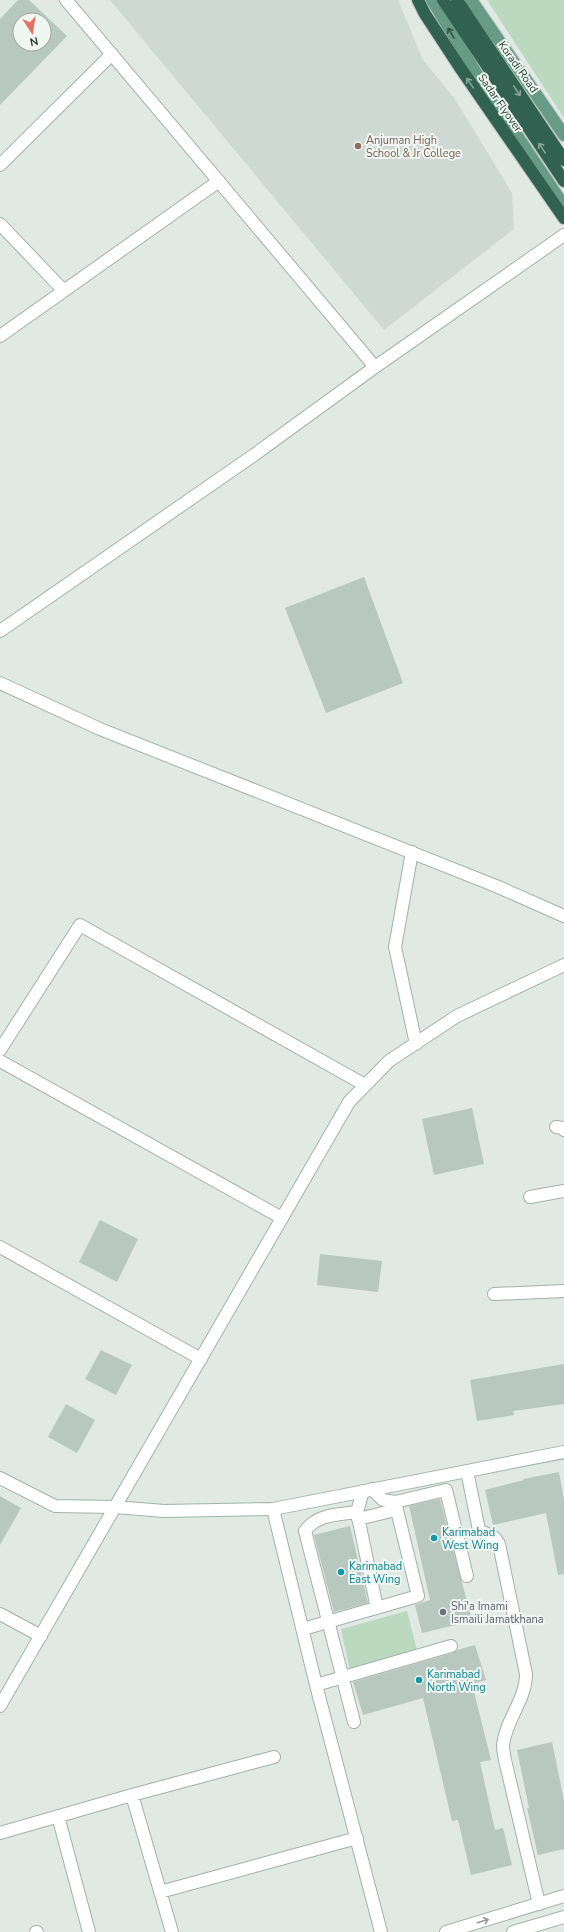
<svg xmlns="http://www.w3.org/2000/svg" width="564" height="1932" viewBox="0 0 564 1932" font-family="'Nunito Sans',sans-serif">
<style>
.built{fill:#ced9d3}
.green{fill:#bad9bf}
.building{fill:#b8c7bf;fill-rule:evenodd}
.lines{fill:none;stroke-linecap:round;stroke-linejoin:round}
.street-casing{stroke:#a3b0aa;stroke-width:14}
.secondary-casing{stroke:#a0b4aa;stroke-width:14}
.primary-casing{stroke:#bdc3c1;stroke-width:14}
.highway-casing{stroke:#bdc3c1;stroke-width:14}
.street{stroke:#fff;stroke-width:12}
.secondary{stroke:#fff;stroke-width:12}
.primary{stroke:#689b87;stroke-width:12}
.highway{stroke:#316151;stroke-width:12}
.oneway{stroke:#345145}
.oneway2{stroke:#87a499}
.oneway3{stroke:#909c97}
.education-dot{fill:#8d6e63;stroke:#f0f6f2;stroke-width:1.5}
.culture-dot{fill:#0f9aa8;stroke:#f0f6f2;stroke-width:1.5}
.worship-dot{fill:#6b7280;stroke:#f0f6f2;stroke-width:1.5}
.labels{text-anchor:middle;dominant-baseline:central;stroke-width:4;stroke-linejoin:round;paint-order:stroke}
.street-label{font-size:11px;fill:#22382f;stroke:#f0f6f2}
.education-label{font-size:11px;fill:#785e54;stroke:#f0f6f2;text-anchor:start}
.culture-label{font-size:11px;fill:#0d838f;stroke:#f0f6f2;text-anchor:start}
.worship-label{font-size:11px;fill:#5b616d;stroke:#f0f6f2;text-anchor:start}
</style>
<rect width="100%" height="100%" fill="#e0e9e4"/>
<path class="built" d="M110 0H398L423 60 455 99 512 193 514 229 384 330Z"/>
<path class="green" d="M487 0H564V118Z
M407 1611 418 1654 350 1671 341 1629Z"/>
<path class="building" d="M18 0H29L67 36 0 105V19ZM20 20H44V44H20Z
M364 577 403 683 326 713 285 608Z
M472 1108 484 1164 434 1175 422 1119Z
M100 1220 138 1239 117 1282 79 1262Z
M320 1254 382 1261 378 1292 317 1285Z
M101 1350 132 1365 116 1395 85 1379Z
M564 1364V1404L513 1411 514 1415 477 1421 470 1380Z
M66 1404 95 1420 77 1453 48 1437Z
M559 1472 564 1500V1574L558 1575 546 1513 493 1525 485 1490 524 1480 523 1479Z
M0 1496 21 1508 0 1545Z
M440 1499 472 1621 422 1633 415 1605 430 1600 409 1506Z
M350 1526 368 1603 334 1612 314 1535Z
M475 1645 486 1680 472 1684 491 1760 480 1762 495 1830 503 1828 512 1865 471 1875 458 1820 452 1821 423 1698 363 1715 353 1682 453 1653 457 1650Z
M552 1742 564 1800V1849L538 1855 527 1808H529L517 1750Z"/>
<g class="lines">
<defs>
<path id="street" d="M66 0 375 367
M0 165 112 54
M0 224 64 291
M0 336 219 181
M412 852 395 947 416 1044
M0 1050 80 925 365 1085
M0 1061 282 1218
M556 1127 563 1128 564 1130
M530 1197 564 1191
M0 1247 201 1359
M494 1294 564 1291
M467 1471 479 1530 495 1538 499 1544 526 1674C526 1700 506 1719 503 1745 503 1750 504 1755 505 1760L539 1904
M0 1478 55 1506 115 1507
M372 1489 383 1500 395 1502
M363 1491 357 1512 377 1608
M273 1509 316 1685 381 1932
M358 1519 396 1510
M0 1614 41 1636
M303 1629 418 1596 395 1502 446 1490 467 1576
M316 1685 451 1646
M354 1722 305 1531C317 1514 337 1515 357 1512
M132 1795 274 1757
M58 1816 89 1932
M0 1833 132 1795 172 1932
M160 1892 357 1838
M36 1932H37"/>
<path id="secondary" d="M0 631 254 455 375 367 564 235
M0 683 100 729 496 886 564 916
M115 1507 164 1511 273 1509 564 1452
M0 1706 349 1102 389 1061 457 1016 564 965
M446 1932 564 1896
M513 1932 564 1917"/>
<path id="primary" d="M432 0 489 94 564 206
M471 0 564 135"/>
<path id="highway" d="M418 0 425 14 459 66 564 218
M443 0 564 181
M457 0 564 160"/>
</defs>
<use href="#street" class="street-casing"/>
<use href="#secondary" class="secondary-casing"/>
<use href="#primary" class="primary-casing"/>
<use href="#highway" class="highway-casing"/>
<use href="#street" class="street"/>
<use href="#secondary" class="secondary"/>
<use href="#primary" class="primary"/>
<use href="#highway" class="highway"/>
</g>
<defs><path id="oneway-shaft" d="M-6 0H5M1.5-3L5.5 0L1.5 3" fill="none" stroke-width="1.6" stroke-linecap="round" stroke-linejoin="round"/></defs>
<use class="oneway" href="#oneway-shaft" transform="translate(451 33) rotate(-121)"/>
<g class="oneway2">
<use href="#oneway-shaft" transform="translate(470 83) rotate(-125)"/>
<use href="#oneway-shaft" transform="translate(517 91) rotate(56)"/>
<use href="#oneway-shaft" transform="translate(542 148) rotate(-124)"/>
</g>
<use class="oneway3" href="#oneway-shaft" transform="translate(483 1921) rotate(-17)"/>
<circle class="education-dot" cx="358" cy="146" r="4"/>
<g class="culture-dot">
<circle cx="434" cy="1538" r="4"/>
<circle cx="341" cy="1572" r="4"/>
<circle cx="419" cy="1680" r="4"/>
</g>
<circle class="worship-dot" cx="443" cy="1612" r="4"/>
<g class="labels">
<g class="street-label">
<text transform="translate(518 67) rotate(55)">Koradi Road</text>
<text transform="translate(500 103) rotate(55)">Sadar Flyover</text>
</g>
<g class="education-label">
<text x="366" y="140">Anjuman High<tspan x="366" dy="13">School &amp; Jr College</tspan></text>
</g>
<g class="culture-label">
<text x="442" y="1532">Karimabad<tspan x="442" dy="13">West Wing</tspan></text>
<text x="349" y="1566">Karimabad<tspan x="349" dy="13">East Wing</tspan></text>
<text x="427" y="1674">Karimabad<tspan x="427" dy="13">North Wing</tspan></text>
</g>
<g class="worship-label">
<text x="451" y="1606">Shi'a Imami<tspan x="451" dy="13">Ismaili Jamatkhana</tspan></text>
</g>
</g>
<g transform="translate(32 32) rotate(168)"><circle r="19" fill="#f0f6f2" stroke="#9eaaa4"/>
<path d="M0-3L7 15L0 10L-7 15Z" fill="#e57162"/>
<text y="-6" font-size="11" font-weight="bold" text-anchor="middle" fill="#22382f">N</text>
</g>
</svg>
